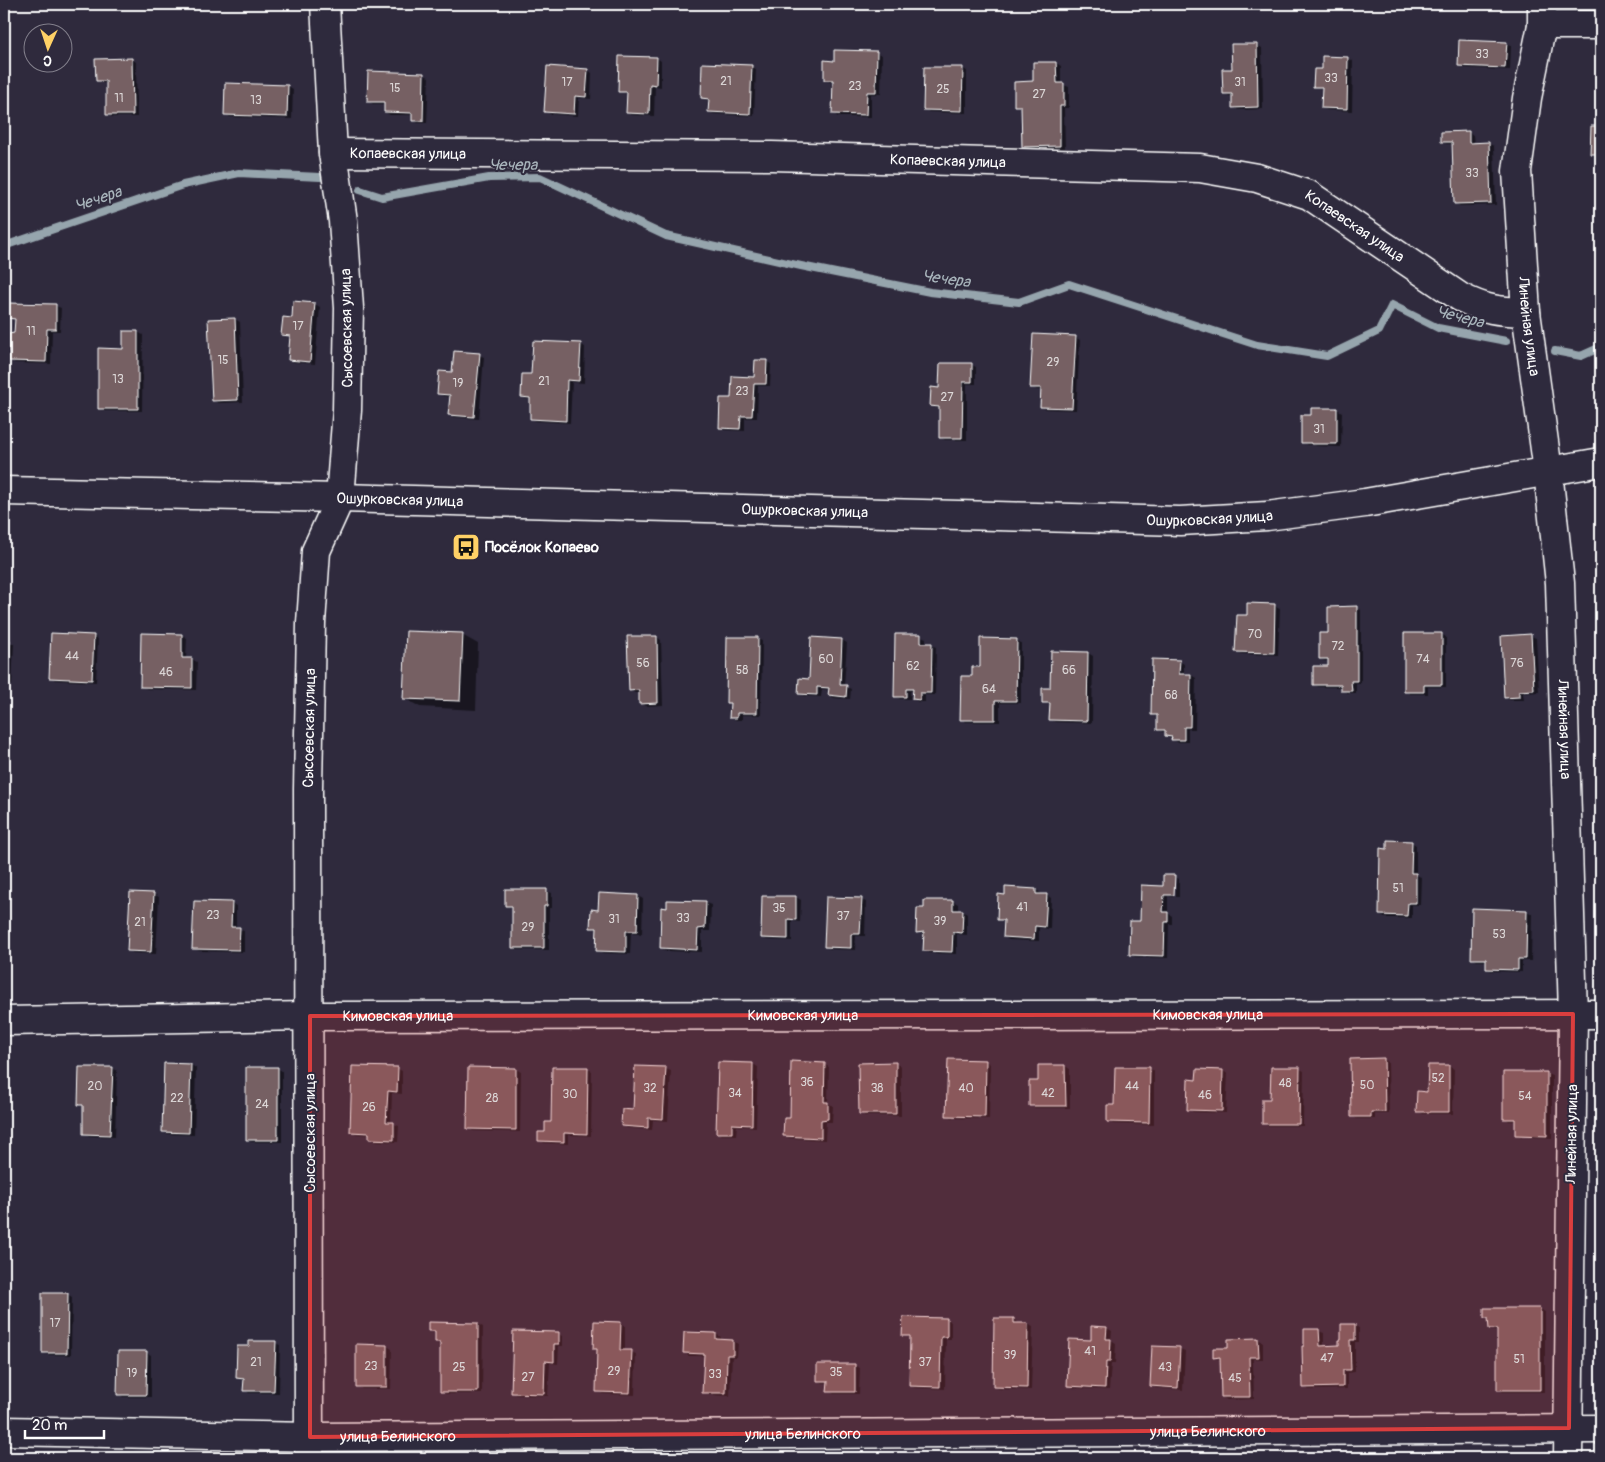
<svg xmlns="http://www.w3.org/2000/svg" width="1605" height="1462" viewBox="0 0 1605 1462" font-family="Pangolin,sans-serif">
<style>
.shadow{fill:#0007}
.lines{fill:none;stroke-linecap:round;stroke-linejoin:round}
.stream{stroke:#96a5ad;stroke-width:8}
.building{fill:#766164;stroke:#fff}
.minor-casing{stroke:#fff;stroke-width:31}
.minor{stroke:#2f2a3d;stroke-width:28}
.marked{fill:#da3e3e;fill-opacity:0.2;stroke:#da3e3e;stroke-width:4;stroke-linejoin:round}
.labels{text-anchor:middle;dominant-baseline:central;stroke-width:4;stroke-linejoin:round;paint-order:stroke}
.number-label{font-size:12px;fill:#ddd8d8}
.street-label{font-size:15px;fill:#fff;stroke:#2f2a3d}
.poi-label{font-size:15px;font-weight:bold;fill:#fff;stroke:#2f2a3d;text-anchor:start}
.water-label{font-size:16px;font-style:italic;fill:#a8b4bb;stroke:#2f2a3d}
</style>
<rect width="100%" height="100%" fill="#2f2a3d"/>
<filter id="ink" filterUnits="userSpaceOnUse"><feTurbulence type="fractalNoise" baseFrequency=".02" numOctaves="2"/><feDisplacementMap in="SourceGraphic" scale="10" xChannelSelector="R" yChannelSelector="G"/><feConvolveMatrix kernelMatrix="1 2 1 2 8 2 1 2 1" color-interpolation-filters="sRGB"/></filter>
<g filter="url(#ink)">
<path class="shadow" d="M1506 43 1511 46 1510 70 1464 68 1459 65Z
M1257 45 1262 48 1263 109 1238 110 1234 107 1233 96H1229L1224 93 1233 70Z
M835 52 877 53 882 55 881 94H871V117H838L834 114V82H830L825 79 835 62Z
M657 58 661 61V87L655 86 654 116 632 115 628 113V94L620 91Z
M1348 58 1353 61 1352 111 1327 110 1323 108V89L1315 86 1323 71Z
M132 59 136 62 137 117H112L108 114 107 83H102L97 80Z
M1056 63 1061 66V84L1069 87V108H1064L1065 148 1028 149 1023 146V108L1015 105 1035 83Z
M751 66 756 69 754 116 714 114 709 112 710 101 702 98Z
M962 68 967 71V113L929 112 925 109Z
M588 70 592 73 591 99 579 98 578 116 550 114 546 111Z
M424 75 429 77 427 123H418L413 120V115H390L385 112V104H373L368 101Z
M288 86 293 89 292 119 230 117 226 114Z
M1592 127H1601V156H1596L1592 153Z
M1468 132 1473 135 1474 144H1489L1494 146 1496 205 1460 206 1455 203 1454 144H1447L1442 142Z
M294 302 315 304 320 307 315 364 294 362 289 359 291 337 283 334 293 319Z
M56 306 61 308 60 331H52L51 364 15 363 10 360 16 335V320L8 317Z
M235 319 240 322 243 402 218 403 213 400Z
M138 332 143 335 142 411H104L99 408 124 350Z
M1075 337 1080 340 1076 410 1046 409 1042 406 1043 390H1037L1032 387Z
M580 344 585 347 584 383 572 382 570 423 536 421 531 419 532 400 527 399 522 397 532 375Z
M479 355 484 357 479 419 454 417 449 414 451 397 443 396 438 393 453 374Z
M766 361 771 364 770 386H758L757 418H745V431L725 430 720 428 732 400 755 379Z
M972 365 976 367V384H967V440H945L940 437V409L932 406 941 389Z
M1337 409 1342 412 1341 447 1317 446 1314 445H1307L1302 442Z
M1249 605 1275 606 1280 608 1278 655 1242 654 1237 651 1248 617Z
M1357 608 1361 610V683H1356V693H1347L1342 690V687H1319L1314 685 1329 667V661H1325L1320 659 1329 634Z
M1441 634 1446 637V687H1428V694H1410L1406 691Z
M182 635 187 638 186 659H192L197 662 196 690 147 689 142 686Z
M462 635 478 644 476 710 420 707 404 698Z
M896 635 921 636 926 638V645H931L936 647 935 695H925V702H918L914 699V691H910V699H900L895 696Z
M94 636 98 639 96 682 55 680 51 677Z
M1531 636 1536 638 1539 692 1523 693 1524 700H1510L1505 697Z
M657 637 661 640 663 705 645 706 640 703V693H635L630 690Z
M757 639 762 641 761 715H742V720H736L731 717V704L727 702Z
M842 640 847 643 844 686 851 689 850 699 834 698 830 695V690L822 689 821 697 804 696 800 694Z
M1017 640 1021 643V703H1000V722H966L962 719 974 678 981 669Z
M4 641 9 642 14 644 12 685H4Z
M1052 653H1088L1093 656 1092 723 1055 722 1051 720V705L1043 702 1051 689Z
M1179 661 1184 664V675H1191L1196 678 1195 729H1188V742H1177L1167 736V732H1163L1158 730 1157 717 1152 714Z
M1411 842 1416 845V875L1421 877 1420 905H1412V918H1385L1380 915 1388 850Z
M1164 876 1176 877H1174L1173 897 1168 896V913L1172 916V924H1169L1168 958 1135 957 1130 954 1131 923H1141L1142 887H1164Z
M1176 877 1179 879V897H1176Z
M1036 890 1041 893V895H1047L1051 898 1050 929 1039 928V941L1009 940 1004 937 1005 922 998 919Z
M547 891 552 893V908H549V950H518L513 948V908L506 905Z
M154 894 159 897 156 954 133 953 128 950Z
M600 895 638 896 643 899 642 934 631 933 630 954 603 953 598 951V930L591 927 599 911Z
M796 897 801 900 800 922 792 921V941L767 940 763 938Z
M861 900 866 902 865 936H856L855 950 830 949 825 946Z
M953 901 958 904V911H963L967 914V935L957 934V954L929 953 924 950 925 935 918 932 925 910Z
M706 903 711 905 710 931H702V952L666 951 661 948 669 909Z
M232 904 236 906V928L244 931V952L199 951 194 948Z
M1527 911 1532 914 1531 961H1522V972L1492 971 1487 969V961H1477L1472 958Z
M1384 1059 1388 1062 1389 1114H1375V1119H1357L1352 1116Z
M986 1061 990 1064 989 1119 952 1118 948 1115Z
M165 1064 191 1065 196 1068 194 1135 168 1134 163 1131Z
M753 1064 758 1067 756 1127 737 1126 736 1135H722L718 1132Z
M824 1064 829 1067 828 1103 833 1106 832 1122H826L825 1140 789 1138 784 1136 791 1120Z
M860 1064H896L901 1066V1116H865L860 1113Z
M1039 1066H1065L1070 1069V1108H1035L1031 1105 1040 1083Z
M1449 1066 1454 1069 1453 1114H1423L1418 1111 1428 1093Z
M113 1068 117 1071 115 1137 89 1136 84 1133V1107L80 1104Z
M277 1068 282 1071V1142H252L247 1140Z
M587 1068 592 1071 591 1136 568 1135V1144L544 1143 540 1140 553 1123Z
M398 1069 402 1071V1094L392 1093 391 1123 399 1126 398 1142 375 1141 370 1138V1135L356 1134 351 1131Z
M516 1069 521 1072 520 1132 473 1131 468 1128Z
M666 1069 671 1071 668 1121 653 1120 652 1130 627 1128 623 1125Z
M1150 1069 1154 1071V1125L1113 1124 1108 1121 1116 1106Z
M1300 1069 1304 1071 1303 1126H1268L1263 1123 1271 1100Z
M1223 1071 1228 1074 1226 1113 1193 1112 1188 1109 1198 1081Z
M1505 1073 1547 1074 1552 1076V1138L1522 1137 1517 1135V1121H1509L1505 1118Z
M67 1294 72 1297 71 1355H48L43 1352Z
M1486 1309H1540L1545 1312V1392H1503L1498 1389 1499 1331H1495L1490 1328V1320L1486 1317Z
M947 1319 951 1322V1339H946L945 1389 915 1388 910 1386 911 1338 904 1335Z
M1014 1319 1018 1322V1324H1028L1033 1327 1031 1390 999 1389 994 1387Z
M430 1323 478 1324 483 1327 482 1394H446L441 1391V1344L436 1341V1333L430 1330Z
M621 1323 625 1326V1351L631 1352 636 1354 635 1395 603 1394 598 1392 599 1351 594 1348Z
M1354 1325 1359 1328V1342H1355V1372L1347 1373V1389L1309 1390 1305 1387 1319 1331 1324 1333V1347L1340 1346Z
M1107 1328 1112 1331 1111 1340 1116 1343 1115 1364H1111L1109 1390 1073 1388 1068 1385 1092 1341Z
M559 1334 563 1336V1346H559L558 1364 550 1363 548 1396 517 1395 512 1392Z
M716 1334 721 1337V1341H733L738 1344 737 1357H732L730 1396 709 1395 704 1392 705 1356H689L685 1353Z
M1258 1339 1263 1342V1359H1253L1254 1399 1227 1400 1222 1397 1221 1360 1214 1357 1230 1349 1229 1340Z
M275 1343 280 1345 279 1393H249L245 1390V1381L237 1378 250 1347Z
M387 1346 392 1349 391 1389H362L357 1386Z
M1153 1347 1180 1349 1185 1351 1183 1390 1156 1388 1151 1386Z
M147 1353 151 1355V1397H123L119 1394Z
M855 1365 860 1368 859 1394H834L829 1391V1383H823L818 1380Z"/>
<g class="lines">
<path class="stream" d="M360 190 382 197 489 178 540 177 666 236 801 266 930 292 1019 302 1069 284 1257 345 1327 356 1379 331 1392 305 1438 328 1506 341
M4 246 183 185 239 173 320 177
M1555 351 1581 356 1601 347"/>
</g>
<path class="building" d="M1459 40 1507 42 1505 68 1458 66Z
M1231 44H1257L1258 107 1232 108V94H1223L1222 69H1232Z
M834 50 877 51 876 92H867L866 115 832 114 833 80H824V60L834 61Z
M619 56 657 57 656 85 650 84 649 114 626 113 627 92H618Z
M1322 56 1348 57 1347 109 1321 108 1322 87H1313L1314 69H1322Z
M132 58 133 115H106V81H96L95 59Z
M1033 62H1056L1057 83H1064V106H1060V146L1022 147 1021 106H1014V82L1033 81Z
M702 63 752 65 750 114 708 112 709 99 701 98Z
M547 66 588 69 586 97 575 96 574 114 544 112Z
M924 67H963L962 111 923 110Z
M368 71 424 73 423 121H412V113L384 112V102H367Z
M225 83 288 85 287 117 224 115Z
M1591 126H1601V154H1590Z
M1469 131V143L1489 142 1491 203 1454 204 1452 142H1441V132Z
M293 301 315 303 310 362 288 360 290 336 281 335 283 317 292 318Z
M8 303 56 304V329H47L46 362 9 361V334L14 333 15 319 7 318Z
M235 318 238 400 212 401 208 319Z
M123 331H138V409H98V348L123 349Z
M1033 334 1076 336 1072 408 1040 407 1041 388H1030Z
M533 341 581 343 579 381 567 380 566 421 530 419V398L521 397 522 374H531Z
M454 351 480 353 474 417 448 415 450 395 437 394 439 371 452 372Z
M755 360H767L766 384H754L752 416H741L740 429 719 428 720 398H731L732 376 754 377Z
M940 363H972V382H963L962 438H939V407L930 406 931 387 939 388Z
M1311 408H1337V444H1311V443H1301V415H1311Z
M1247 603 1275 604 1274 653 1235 652 1237 615H1247Z
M1357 606V681H1351L1352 691H1341V685H1313V666H1328V659H1319V633H1328V607Z
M406 631 463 633 460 701 403 699Z
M51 633 94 635 92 680 49 678Z
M141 633 182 634V658H192V688L140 687Z
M1404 633H1442V685H1424V692H1404Z
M895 634H921V643H932L931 693H920V700L912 699 913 689H906V697H894Z
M1531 634 1534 690 1519 691V697L1504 698 1501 636Z
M627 636H657L658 703 639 704V690L629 691Z
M727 637H758L757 713H737V718H729L730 703H726Z
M811 637 842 639 840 685H847L846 697 828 695 829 688 817 687V695L798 694 799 678 809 679Z
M980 638 1017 639 1016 701H995V720H960L961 676H972V667H980Z
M4 640H10L7 683H4Z
M1051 651 1088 652 1087 721 1049 720 1050 703H1042V688H1050Z
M1152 659 1180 660 1179 674H1191L1190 727H1184V740H1171L1172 737 1165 736V730H1157V715H1151Z
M1387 840 1412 841 1411 873H1416V903H1408L1407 916 1379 915 1380 848 1387 849Z
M1163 875H1175L1174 895H1164L1163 912H1168V922H1165L1164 956 1129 955 1130 921H1140L1141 885 1163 886Z
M1005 887 1036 889V894H1047L1045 927 1035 926 1034 939 1003 937 1004 920H997L998 894 1005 895Z
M505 889H547V906H544V948H512V906H505Z
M130 892 154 893 151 952 127 951Z
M599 893 638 895 637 931H626V952L596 951 597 928H590L591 909 598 910Z
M762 896H796V920L788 919V939L761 938Z
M826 897 862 898 860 934H851V948L824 947Z
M667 900 706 901 705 928 698 929 697 950 660 948 661 907 667 908Z
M924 900H953V910H963L962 933 953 932 952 952 923 951 924 932 916 933 917 908H924Z
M194 901 232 902 231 927H240L239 950 192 949Z
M1472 908 1527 910 1526 959H1518V970L1486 969V959H1471Z
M1384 1058 1385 1112H1371V1117H1351L1350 1059Z
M948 1059 986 1060 985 1117 946 1116Z
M791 1061 825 1063 824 1102H828V1119L821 1120V1138L783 1136 784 1118H790Z
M718 1062 753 1063 752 1125 732 1124V1133H716Z
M896 1062V1114H859L858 1063Z
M164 1063 191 1064 189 1133 162 1132Z
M1038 1065H1065L1066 1106H1029V1081H1038Z
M1428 1065H1449V1112H1416L1417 1091 1427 1092Z
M352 1066 398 1067 397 1092 388 1091 386 1122H394V1140L369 1139V1133L350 1132Z
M635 1066 666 1067 663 1119 648 1118V1128L621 1126 622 1109 633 1110Z
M79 1067H113L110 1135 83 1134V1105H78Z
M246 1067H278V1140H246Z
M468 1067 516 1068V1130L467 1129Z
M552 1067H588L587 1134 564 1133V1142L538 1141V1132H545V1122H551Z
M1115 1067H1150L1149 1123 1107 1122V1105H1114Z
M1271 1067H1300L1299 1124H1262V1099H1270Z
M1197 1069 1223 1070 1222 1111 1187 1110 1188 1079 1196 1080Z
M1503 1072H1547V1136L1515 1135V1119H1503Z
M42 1293H68L67 1353H42Z
M1484 1308H1540V1390H1497V1329H1489L1488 1318H1484Z
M903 1317 947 1318V1337H941L940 1387 909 1386 910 1336H902Z
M994 1318H1014V1323H1028L1027 1388 993 1387Z
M594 1321 621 1322 620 1350H632L630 1393 596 1392 597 1349H593Z
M428 1322 478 1323V1392H440V1342H435V1331H428Z
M1341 1324H1355V1340H1350L1351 1370H1343V1387L1303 1388 1302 1346H1304V1329H1319L1320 1346 1339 1345V1340H1341Z
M1091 1326 1107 1327 1106 1339H1111L1110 1362H1106L1105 1388 1067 1386 1069 1339 1091 1340Z
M513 1331 559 1332V1344H554V1362L545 1361 544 1394 511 1393Z
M684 1332 716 1333V1339L733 1340V1355H727L726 1393H702L704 1354 683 1353Z
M1258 1338 1259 1357H1249L1250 1397H1221L1220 1357 1213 1358V1348H1228V1339Z
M249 1341H276L274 1391H243L244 1379 236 1378 237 1346H249Z
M356 1344 387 1345V1387H356Z
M1152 1346 1180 1347 1178 1388 1150 1386Z
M118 1351H147L146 1395H117Z
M817 1364H855V1392H827L828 1381H817Z"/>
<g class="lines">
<defs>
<g id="minor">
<path id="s1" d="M1542 4V25L1527 98 1517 171 1526 312 1548 471 1560 583 1573 1014 1568 1458"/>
<path d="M1542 25H1601"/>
<path id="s2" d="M333 153 772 156 1200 168 1257 178 1309 195 1460 297C1486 310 1497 311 1526 312"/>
<path id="s3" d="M4 491 340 498 1180 521 1267 516 1365 503 1601 462"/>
<path id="s4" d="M4 1021 310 1016 1601 1014"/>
<path id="s5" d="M4 1431 310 1437 1601 1429"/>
<path id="s6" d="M309 1458 308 789 311 623 316 551 340 498 347 410 349 308 343 221 333 153 325 4"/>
</g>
</defs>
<use href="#minor" class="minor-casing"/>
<use href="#minor" class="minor"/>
</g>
</g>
<path class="marked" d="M1573 1014 1569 1428 310 1437V1016Z"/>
<defs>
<symbol id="bus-square" viewBox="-11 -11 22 22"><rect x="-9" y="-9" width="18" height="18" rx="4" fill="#ffd166" stroke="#2f2a3d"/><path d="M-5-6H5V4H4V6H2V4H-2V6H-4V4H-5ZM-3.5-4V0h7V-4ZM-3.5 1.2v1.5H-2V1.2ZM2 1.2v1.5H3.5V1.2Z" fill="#111"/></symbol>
</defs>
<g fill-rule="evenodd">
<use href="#bus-square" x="450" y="531" width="32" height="32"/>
</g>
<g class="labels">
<g class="number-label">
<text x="1482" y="54">33</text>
<text x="1331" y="78">33</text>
<text x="726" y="81">21</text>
<text x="567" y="82">17</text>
<text x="1240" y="82">31</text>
<text x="855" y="86">23</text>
<text x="395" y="88">15</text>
<text x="943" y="89">25</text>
<text x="1039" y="94">27</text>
<text x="119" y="98">11</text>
<text x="256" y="100">13</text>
<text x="1472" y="173">33</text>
<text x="298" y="326">17</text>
<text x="31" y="331">11</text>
<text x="223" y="360">15</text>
<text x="1053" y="362">29</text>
<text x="118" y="379">13</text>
<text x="544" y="381">21</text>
<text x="458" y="383">19</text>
<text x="742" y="391">23</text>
<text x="947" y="397">27</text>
<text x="1319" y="429">31</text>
<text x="1255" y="634">70</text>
<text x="1338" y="646">72</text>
<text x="72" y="656">44</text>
<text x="826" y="659">60</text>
<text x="1423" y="659">74</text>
<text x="643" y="663">56</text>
<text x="1517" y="663">76</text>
<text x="913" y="666">62</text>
<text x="742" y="670">58</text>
<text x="1069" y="670">66</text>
<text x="166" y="672">46</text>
<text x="989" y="689">64</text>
<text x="1171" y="695">68</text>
<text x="1398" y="888">51</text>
<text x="1022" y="907">41</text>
<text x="779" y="908">35</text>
<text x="213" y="915">23</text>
<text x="843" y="916">37</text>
<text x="683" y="918">33</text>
<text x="614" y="919">31</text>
<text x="940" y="921">39</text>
<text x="140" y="922">21</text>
<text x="528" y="927">29</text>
<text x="1499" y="934">53</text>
<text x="1438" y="1078">52</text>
<text x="807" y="1082">36</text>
<text x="1285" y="1083">48</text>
<text x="1367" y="1085">50</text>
<text x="95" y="1086">20</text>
<text x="1132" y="1086">44</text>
<text x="650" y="1088">32</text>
<text x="877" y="1088">38</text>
<text x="966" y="1088">40</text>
<text x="735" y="1093">34</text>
<text x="1048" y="1093">42</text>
<text x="570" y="1094">30</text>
<text x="1205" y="1095">46</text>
<text x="1525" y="1096">54</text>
<text x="177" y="1098">22</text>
<text x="492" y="1098">28</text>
<text x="262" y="1104">24</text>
<text x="369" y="1107">26</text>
<text x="55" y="1323">17</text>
<text x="1090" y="1351">41</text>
<text x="1010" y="1355">39</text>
<text x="1327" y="1358">47</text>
<text x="1519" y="1359">51</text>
<text x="256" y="1362">21</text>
<text x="925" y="1362">37</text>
<text x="371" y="1366">23</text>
<text x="459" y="1367">25</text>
<text x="1165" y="1367">43</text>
<text x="614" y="1371">29</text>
<text x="836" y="1372">35</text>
<text x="132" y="1373">19</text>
<text x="715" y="1374">33</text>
<text x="528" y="1377">27</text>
<text x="1235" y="1378">45</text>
</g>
<g class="street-label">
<text stroke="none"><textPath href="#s2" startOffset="75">Копаевская улица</textPath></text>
<text stroke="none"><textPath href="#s2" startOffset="615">Копаевская улица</textPath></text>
<text stroke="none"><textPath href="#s2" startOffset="1035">Копаевская улица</textPath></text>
<text stroke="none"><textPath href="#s1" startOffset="325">Линейная улица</textPath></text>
<text transform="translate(347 328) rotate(-91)">Сысоевская улица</text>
<text stroke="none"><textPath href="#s3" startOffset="396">Ошурковская улица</textPath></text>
<text stroke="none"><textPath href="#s3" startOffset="801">Ошурковская улица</textPath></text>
<text stroke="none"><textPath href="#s3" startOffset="1206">Ошурковская улица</textPath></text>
<text stroke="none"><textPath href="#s6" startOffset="730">Сысоевская улица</textPath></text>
<text stroke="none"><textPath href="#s1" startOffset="730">Линейная улица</textPath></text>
<text stroke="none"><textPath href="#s4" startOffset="1204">Кимовская улица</textPath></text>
<text stroke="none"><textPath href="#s4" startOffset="394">Кимовская улица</textPath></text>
<text stroke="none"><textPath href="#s4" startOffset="799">Кимовская улица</textPath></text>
<text transform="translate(310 1133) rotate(-90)">Сысоевская улица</text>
<text transform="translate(1572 1134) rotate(-89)">Линейная улица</text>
<text stroke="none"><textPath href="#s5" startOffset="1204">улица Белинского</textPath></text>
<text stroke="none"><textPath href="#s5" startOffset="799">улица Белинского</textPath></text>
<text stroke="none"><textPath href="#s5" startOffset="394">улица Белинского</textPath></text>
</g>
<g class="poi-label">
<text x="485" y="547">Посёлок Копаево</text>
</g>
<g class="water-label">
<text x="513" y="165">Чечера</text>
<text transform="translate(98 199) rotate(-19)">Чечера</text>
<text transform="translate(946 279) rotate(8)">Чечера</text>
<text transform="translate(1460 317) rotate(14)">Чечера</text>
</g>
</g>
<rect width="1605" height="1462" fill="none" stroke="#2f2a3d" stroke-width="20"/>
<rect x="10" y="10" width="1585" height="1442" fill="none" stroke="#fff" stroke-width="2" filter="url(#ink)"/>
<g transform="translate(48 48) rotate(183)"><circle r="24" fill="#2f2a3d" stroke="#827f8b"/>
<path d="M0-4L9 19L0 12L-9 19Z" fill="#ffd166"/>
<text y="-8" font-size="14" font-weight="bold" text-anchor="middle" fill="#ffffff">С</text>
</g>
<path d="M25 1430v8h79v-8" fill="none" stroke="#ffffff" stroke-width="2.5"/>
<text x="32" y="1430" font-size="15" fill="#ffffff" stroke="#2f2a3d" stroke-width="4" paint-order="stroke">20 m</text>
</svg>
